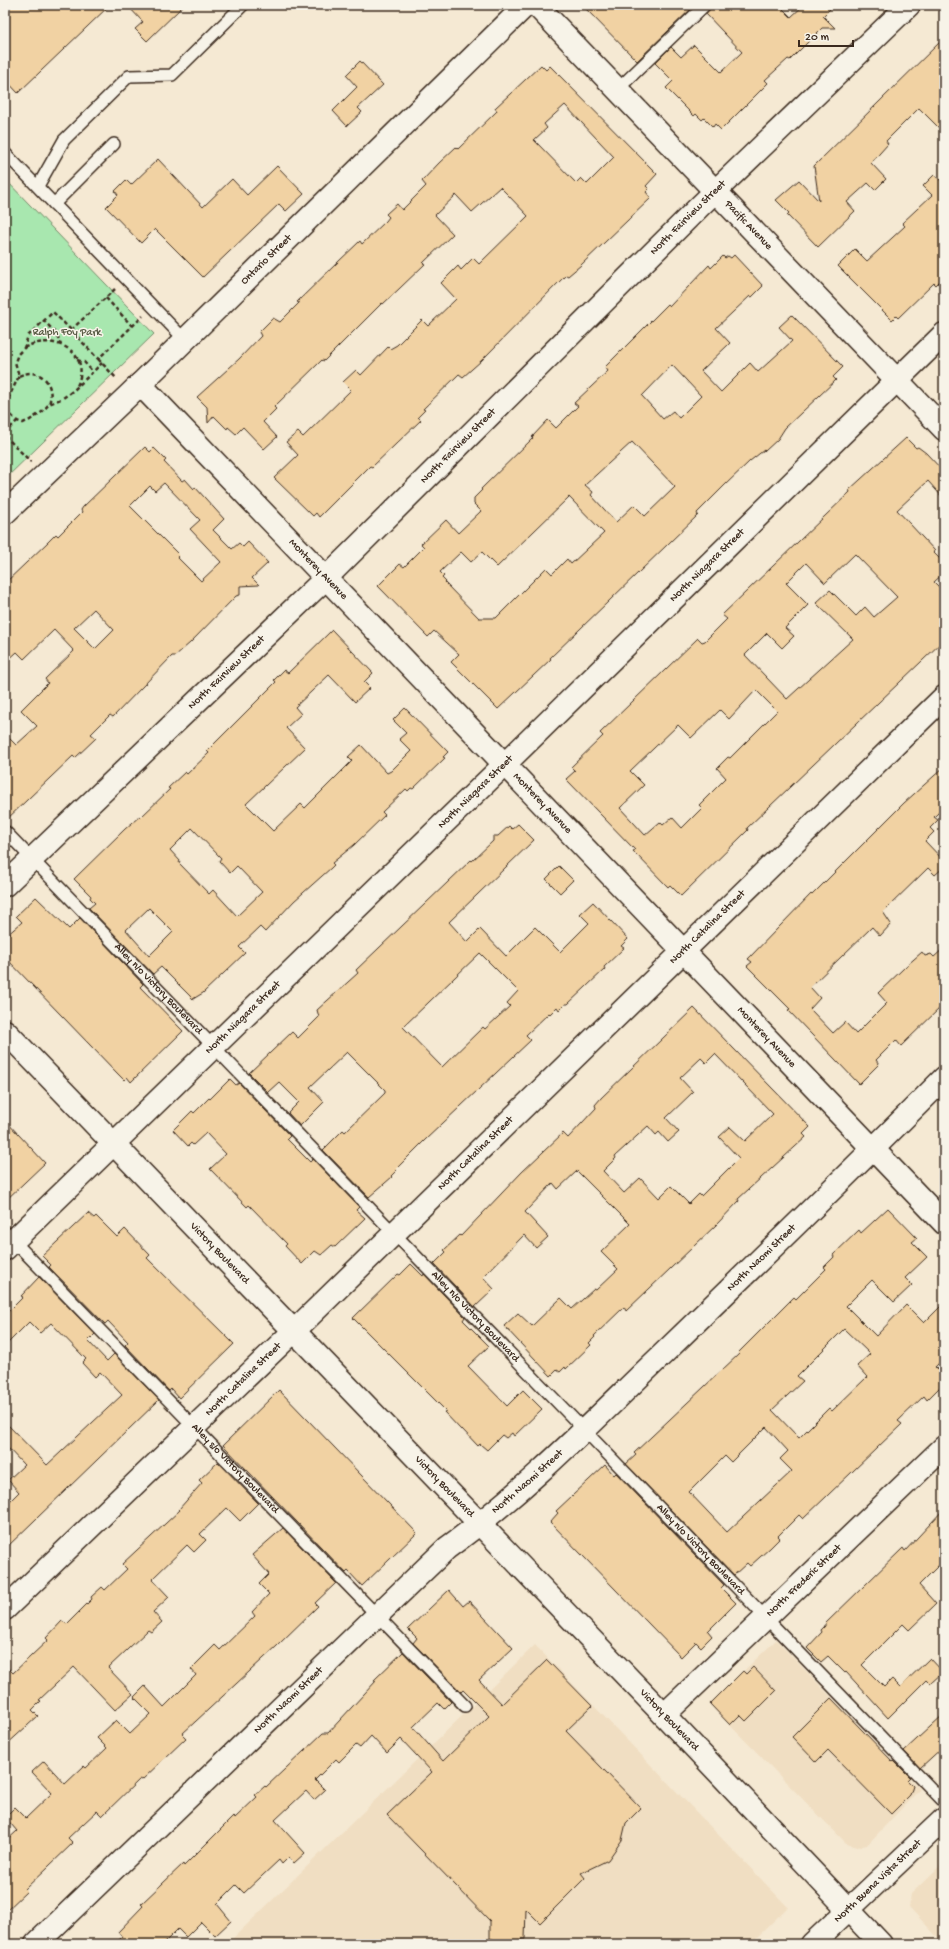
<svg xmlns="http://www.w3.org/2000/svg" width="949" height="1949" viewBox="0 0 949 1949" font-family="'Gochi Hand',sans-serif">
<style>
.built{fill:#f0dec2}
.green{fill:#a8e7af;stroke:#728866}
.building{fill:#f1d2a3;stroke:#3b2a1e;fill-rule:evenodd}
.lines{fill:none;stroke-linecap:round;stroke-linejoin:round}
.service-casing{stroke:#3b2a1e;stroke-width:14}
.minor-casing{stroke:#3b2a1e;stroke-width:25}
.secondary-casing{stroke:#3b2a1e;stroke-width:25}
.path{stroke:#3b2a1e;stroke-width:2.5;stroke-dasharray:4 3;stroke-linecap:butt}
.service{stroke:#f7f3e8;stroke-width:11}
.minor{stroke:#f7f3e8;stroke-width:22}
.secondary{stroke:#f7f3e8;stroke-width:22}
.labels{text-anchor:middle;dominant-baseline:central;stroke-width:3;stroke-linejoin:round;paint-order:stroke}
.street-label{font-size:11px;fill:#3b2a1e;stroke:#f7f3e8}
.park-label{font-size:11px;fill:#565942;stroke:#f7f3e8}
</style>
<rect width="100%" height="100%" fill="#f5e9d3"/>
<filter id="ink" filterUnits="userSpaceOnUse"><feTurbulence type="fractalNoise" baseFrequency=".025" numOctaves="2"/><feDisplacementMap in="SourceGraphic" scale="8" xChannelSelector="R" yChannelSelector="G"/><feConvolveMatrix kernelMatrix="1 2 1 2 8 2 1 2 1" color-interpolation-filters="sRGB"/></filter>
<g filter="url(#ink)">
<path class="built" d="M776 1640 920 1789 867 1845 857 1847 847 1844 709 1704Z
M535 1645 788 1907 750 1944H227Z
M944 1862V1944L909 1907 911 1894Z"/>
<path class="green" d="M5 179 154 334 5 479Z"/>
<path class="building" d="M5 5H110L18 93 5 79Z
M127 5H184L147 41 135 29 143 22Z
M582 5H695L637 61Z
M712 5H779L791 17 804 5H834L823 16 835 28H822L790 60 788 59 765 80 768 83 721 130 715 124 713 127 704 118 702 120 696 114 694 116 666 88 673 81 655 63 671 47 681 57 694 45 721 72 742 52 706 14Z
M944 38V133L919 108 886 141 888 144 871 163 886 179 875 190 868 183 847 202 855 211 818 247 787 215 789 213 776 200 799 180 819 201 814 166Z
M360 61 383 85 358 108 362 112 347 126 333 111 357 87 346 75Z
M541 65 546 70 550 66 657 174 646 186 649 189 646 192 651 198 581 265 568 276 566 275 481 361 463 377 459 374 423 409 425 410 418 417 421 420 372 467 370 466 319 517 316 513 313 516 274 478 298 455 286 442 298 432 303 437 351 390 343 382 356 370 361 375 388 347 390 349 397 345 422 320 428 326 456 299 441 283 458 266 461 270 473 258 479 264 528 216 508 195 500 187 472 212 456 195 435 215 453 234 423 263 425 264 400 288 383 304 382 303 324 361 322 360 274 407 276 409 263 422 277 437 264 449 243 427 236 434 228 427 227 429 214 416 208 423 207 407 197 397 239 359 261 336 259 332 273 318 280 322 299 303 297 302 338 262 360 241 362 244 386 221 389 217 386 214 397 204 402 210 426 186 422 181 439 163 456 147 458 149 497 111 495 108ZM565 105 614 157 587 184 581 178 576 183 534 140 547 128 544 124Z
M158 159 203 207 232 179 247 195 277 166 304 194 286 211 279 204 203 277 155 229 141 243 106 207 118 195 115 191 126 180 131 185Z
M934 175 944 183V277L936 285 934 283 898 318 896 316 892 320 838 266 855 249 867 261 905 226 902 223 932 195 923 186Z
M734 255 763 286 752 297 750 296 716 328 730 343 701 371 721 392 750 363 758 372 792 341 779 327 792 315 843 367 833 377 836 380 785 428 778 439 765 451 764 450 750 461 725 485 697 513 698 515 550 658 551 659 498 709 451 662 459 654 434 631 428 637 378 586 400 564 404 567 424 547 421 544 446 520 458 533 481 511 474 504V498L482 490 481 489 533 438 532 437 548 420 556 428 578 406 574 403 608 371 605 367 668 304 670 306 709 265 711 268 723 256 725 258 728 256 731 258ZM672 365 701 396 679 418 673 411 663 419 642 396ZM632 442 675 487 645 516 634 505 616 522 591 495 593 492 585 485ZM569 497 604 533 571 564 567 559 552 574 546 568 496 618H479L445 583 446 582 442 578 444 576 440 572 461 552 471 562 482 552 497 567Z
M906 438 916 448 918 447 926 453 944 472V499L928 481 897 510 935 551 933 552 944 563V573L934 582 944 592V640L747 828 748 830 681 896 670 885 668 887 633 851 635 850 566 779 575 771 571 767 603 736 600 733 698 638 702 642 705 641 727 619 722 615 850 492 849 490ZM855 554 897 597 874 617 865 607 856 616 830 590 816 603 853 639 787 699 745 655 767 633 782 648 794 636 785 628 808 605 786 583 806 563 825 583ZM756 690 777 711 730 758 728 757 717 768 726 778 699 805 702 808 682 828 672 817 663 825 660 822 645 835 620 808 644 785 630 771 678 725 691 738 720 710 729 719Z
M145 447 150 452 154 448 166 460 164 462 182 481 185 479 194 489 195 487 224 519 213 530 232 549 239 543 243 547 248 542 268 563 252 578 259 585 240 586V595L236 596 190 643 175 656H172L113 717 110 715 91 734 96 738 75 758 73 756 5 821V734L16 745 37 726 21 710 48 683 45 679 74 651 54 630 24 659 17 652 5 663V583L48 542 56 534 58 536 82 512 81 510 83 507ZM164 483 200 520 190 529 221 562 201 581 177 557 179 555 130 506 150 486 155 491ZM94 609 114 630 95 649 74 628Z
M332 630 373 673 364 682 370 688 355 702 329 675 295 707 301 714 286 728 305 748 246 804 273 831 301 804 305 808 352 761 348 757 361 745 387 773 391 771 411 751 399 739 406 733 393 720 405 708 448 752 443 757 445 758 413 789 411 788 408 791 406 789 382 812 385 815 354 845 332 863 334 865 331 868 294 901 265 932 260 927 239 947 245 953 203 993 193 999 161 967 153 974 89 908 95 903 90 898 91 896 74 879 125 829 140 816 141 817 170 789 168 788 185 772 187 774 209 753 207 751 276 682 274 680 284 670 288 673ZM192 828 221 858 219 861 230 873 237 866 262 892 237 916 213 890 209 894 179 863 180 861 170 850ZM149 908 173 932 149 956 126 930Z
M944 767V807L934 817 938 820 930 828 934 832 925 841 944 861V867L935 875 928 868 883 912 891 924 880 936 872 927 810 987 820 998 810 1009 833 1033 845 1022 856 1034 887 1003 878 993 905 967 922 952 925 956 931 954 934 957 944 948V1004L901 1046 896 1040 876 1060 879 1064 859 1084 788 1010 790 1009 747 966 752 962 748 959 811 894 812 895 904 803Z
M518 824 534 840 449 922 467 942 480 929 506 956 535 927 560 952 589 923 580 914 593 902 628 939 621 946 624 948 604 967 605 969 568 1004H565L559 1010 557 1007 550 1014 549 1013 526 1035 531 1040 425 1140 396 1169 397 1170 391 1176 392 1177 369 1197 323 1150 343 1130 345 1132 385 1093V1090L347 1052 310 1087 324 1102 300 1126 288 1113 299 1102 279 1082 268 1092 249 1073 292 1032 298 1038 319 1017 317 1010 358 973 356 970 471 860 472 861 493 841V836H498L509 826 512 829ZM480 953 518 991 507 1003 510 1006 485 1029 483 1027 442 1067 403 1027Z
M559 866 573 880 560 893 546 879Z
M36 897 69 929 80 918 143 984 140 987 183 1031 131 1082 127 1077 124 1080 118 1074 5 957V937L22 922 16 916Z
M694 1008 810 1127 803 1134 806 1137 738 1199 739 1201 716 1225 626 1311 624 1307 594 1336 595 1337 589 1343 591 1345 566 1369 565 1367 560 1372 557 1370 551 1376 504 1326 518 1313 532 1326 561 1298 572 1309 594 1289 596 1290 618 1269 601 1252 630 1224 577 1171 558 1189 553 1183 525 1212 548 1237 536 1248 524 1235 483 1277 494 1289 475 1307 434 1264 446 1252 444 1250 460 1235 461 1236 522 1172 563 1133 568 1138 596 1108 595 1105 601 1098ZM715 1054 773 1114 745 1141 730 1127 719 1137 739 1158 701 1196 699 1194 689 1204 671 1186 659 1198 640 1178 624 1193 603 1171 616 1158 615 1156 648 1126 656 1135 659 1132 668 1142 679 1132 666 1118 693 1092 680 1078 701 1058 706 1063Z
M230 1079 236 1085 239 1083 290 1136 287 1139 310 1162 313 1159 359 1207 356 1210 365 1218 335 1247 332 1245 321 1255 315 1251 302 1264 285 1246 287 1244 249 1205 247 1207 210 1169 226 1154 206 1133 193 1145 191 1143 188 1146 173 1130 192 1111 194 1113 209 1098 210 1099Z
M5 1120 45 1163 5 1201Z
M888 1208 917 1238 912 1242 927 1257 905 1278 912 1285 894 1302 872 1280 846 1306 876 1336 906 1305 924 1323 944 1303V1358L935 1367 944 1376V1383L927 1400 924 1396 898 1421 902 1424 803 1519 799 1515 778 1536 780 1538 770 1548 750 1566 747 1563 734 1575 626 1464 636 1455 634 1453 739 1354 738 1353 794 1297 796 1299 826 1269 824 1267 834 1257 833 1255 859 1230 861 1233ZM844 1329 870 1354 857 1366 867 1377 832 1411 829 1408 799 1438 772 1410 803 1381 797 1376ZM766 1427 788 1451 780 1459 792 1471 727 1532 689 1492 725 1456 731 1462Z
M88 1213 94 1218 96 1216 117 1237 125 1229 150 1255 147 1258 234 1344 179 1398 171 1389 169 1391 125 1345 128 1342 108 1321 105 1324 49 1267 51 1265 42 1256Z
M411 1264 423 1276 424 1274 465 1317 463 1320 489 1346 468 1366 507 1406 523 1390 542 1409 514 1436 512 1433 506 1438 502 1435 487 1450 480 1444 478 1446 462 1429 461 1430 444 1412 446 1411 353 1318 398 1274 400 1275Z
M39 1277 95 1334 88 1341 107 1361 114 1354 159 1400 5 1549V1506L19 1492 8 1480 24 1465 5 1445V1422L47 1465 122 1395 100 1372 95 1377 82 1363 86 1359 51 1323 40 1333 29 1322 5 1346V1315L23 1297 21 1296Z
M279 1390 417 1533 362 1586 348 1571 346 1573 223 1445Z
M218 1462 258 1503 240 1521 227 1508 200 1534 206 1540 194 1552 187 1545 152 1579 169 1597 153 1612 162 1622 151 1632 148 1630 108 1668 133 1694 115 1710 74 1667 39 1700 41 1701 32 1710 38 1716 5 1746V1665L13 1673 48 1640 46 1638 62 1621 67 1624 92 1599 91 1597 102 1587 105 1590 127 1569 122 1564 180 1510 179 1509 202 1483 199 1480Z
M605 1465 614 1475 616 1473 724 1585 721 1588 736 1603 708 1631 712 1636 701 1647 696 1642 681 1657 550 1522 558 1513 556 1511Z
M944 1509V1560L919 1585 936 1604 909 1630 903 1624 862 1665 884 1687 892 1679 900 1687 930 1658 943 1672 930 1684 926 1680 888 1718 846 1672 845 1673 828 1656 821 1662 807 1648 822 1632 821 1630 825 1626V1624L903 1548 905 1551Z
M283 1528 336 1583 315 1603 318 1606 277 1646 182 1734 186 1738 142 1780 140 1779 102 1816 97 1811 68 1838 73 1843 25 1889 27 1891 5 1912V1842L17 1831 5 1817 15 1807 26 1818 52 1793 32 1772 44 1761 65 1784 84 1766 86 1768 107 1748 97 1738 116 1720 130 1734 151 1714 134 1697 145 1686 164 1707 196 1675 191 1669 215 1645 220 1650 255 1616 252 1612 269 1594 259 1584 269 1574 252 1555Z
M449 1590 463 1606 469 1601 513 1648 479 1680 502 1704 547 1660 592 1706 566 1731 641 1808 626 1823 622 1840 608 1860 581 1873 585 1878 540 1923 526 1909 525 1939H521V1944L493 1943V1939H490V1921L387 1815 432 1772 401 1739 387 1753 371 1736 360 1748 356 1745 339 1762 336 1759 315 1780 325 1790 314 1800 306 1791 275 1820 305 1853 294 1863 289 1857 282 1864 279 1860 244 1893 236 1885 217 1904 231 1921 215 1936 201 1922 186 1937 178 1929 163 1944H115L122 1937 118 1932 143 1906 141 1904 183 1864 184 1866 234 1816 235 1818 257 1797 255 1795 265 1786 266 1787 323 1733H328L376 1681 374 1680 403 1652 451 1702 444 1709 438 1703 413 1727 443 1761 489 1716 463 1690 461 1692 413 1643 417 1638 408 1629Z
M753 1667 776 1691 746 1721 740 1715 730 1725 710 1704 743 1671 746 1674Z
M831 1698 893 1762 894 1761 910 1777 907 1780 913 1786 910 1795 891 1814 828 1750 816 1762 792 1737Z
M944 1714V1746L920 1768 904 1751Z"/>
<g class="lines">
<defs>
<g id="service">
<path d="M617 90 705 5"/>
<path d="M5 153 185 340"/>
<path d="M38 186 64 140 129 76 172 75 243 5"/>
<path d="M54 204 114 144"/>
<path id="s1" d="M5 831 944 1802"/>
<path id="s2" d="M5 1232 465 1706"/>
</g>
<g id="minor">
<path id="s3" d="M536 5 944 429"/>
<path id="s4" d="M140 384 944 1223"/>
<path id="s5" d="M5 513 131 393 526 5"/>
<path id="s6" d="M5 885 327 577 701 205 909 5"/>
<path id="s7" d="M5 1249 505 764 944 334"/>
<path id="s8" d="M5 1609 293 1332 944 697"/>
<path id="s9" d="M664 1715 944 1447"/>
<path id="s10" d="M36 1944 447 1548C526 1491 594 1420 664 1353 758 1262 852 1171 944 1078"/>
</g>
<g id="secondary">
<path id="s11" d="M5 1031 664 1715 881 1944"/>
<path id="s12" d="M812 1944 944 1819"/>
</g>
</defs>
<use href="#service" class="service-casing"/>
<use href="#minor" class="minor-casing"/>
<use href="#secondary" class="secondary-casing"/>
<path class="path" d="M115 289 71 330 98 359 143 316
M106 298 132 326
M43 320 56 333 61 344
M71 330 53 312 28 336 24 348 18 354 15 362 19 376 8 399 7 407 10 414 17 421 23 423 30 420 42 412 49 404 63 398 74 390 102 363
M24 348C52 332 93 351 77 386
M98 359 117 379
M77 360 84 362 93 372
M19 376C39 366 56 383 49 404
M5 433 17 421
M5 436 31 462"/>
<use href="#service" class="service"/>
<use href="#minor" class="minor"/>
<use href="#secondary" class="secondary"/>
</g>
</g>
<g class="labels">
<g class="street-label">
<text stroke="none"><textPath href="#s6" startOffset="955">North Fairview Street</textPath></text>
<text stroke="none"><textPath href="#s3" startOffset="306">Pacific Avenue</textPath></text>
<text stroke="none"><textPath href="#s5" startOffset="364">Ontario Street</textPath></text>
<text stroke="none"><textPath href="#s6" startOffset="631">North Fairview Street</textPath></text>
<text stroke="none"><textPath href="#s7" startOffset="980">North Niagara Street</textPath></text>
<text stroke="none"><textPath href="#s4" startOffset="257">Monterey Avenue</textPath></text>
<text stroke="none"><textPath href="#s6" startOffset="307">North Fairview Street</textPath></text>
<text stroke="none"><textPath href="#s7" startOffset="656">North Niagara Street</textPath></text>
<text stroke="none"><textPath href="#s4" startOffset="581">Monterey Avenue</textPath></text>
<text stroke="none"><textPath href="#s8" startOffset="979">North Catalina Street</textPath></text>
<text stroke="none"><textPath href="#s1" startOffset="220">Alley n/o Victory Boulevard</textPath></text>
<text stroke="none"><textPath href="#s7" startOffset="332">North Niagara Street</textPath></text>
<text stroke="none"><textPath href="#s4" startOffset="905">Monterey Avenue</textPath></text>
<text stroke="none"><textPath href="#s8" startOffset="655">North Catalina Street</textPath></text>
<text stroke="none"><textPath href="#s11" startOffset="309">Victory Boulevard</textPath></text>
<text stroke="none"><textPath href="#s10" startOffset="999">North Naomi Street</textPath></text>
<text stroke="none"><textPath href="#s1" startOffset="676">Alley n/o Victory Boulevard</textPath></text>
<text stroke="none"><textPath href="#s8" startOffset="331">North Catalina Street</textPath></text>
<text stroke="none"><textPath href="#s2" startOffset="330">Alley s/o Victory Boulevard</textPath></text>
<text stroke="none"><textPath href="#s10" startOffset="675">North Naomi Street</textPath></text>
<text stroke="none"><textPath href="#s11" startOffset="633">Victory Boulevard</textPath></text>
<text stroke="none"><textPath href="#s1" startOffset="1000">Alley n/o Victory Boulevard</textPath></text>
<text stroke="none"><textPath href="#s9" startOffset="194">North Frederic Street</textPath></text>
<text stroke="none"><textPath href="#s10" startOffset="351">North Naomi Street</textPath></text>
<text stroke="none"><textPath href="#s11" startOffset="957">Victory Boulevard</textPath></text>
<text stroke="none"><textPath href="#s12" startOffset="91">North Buena Vista Street</textPath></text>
</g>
<g class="park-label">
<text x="67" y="333">Ralph Foy Park</text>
</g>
</g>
<rect width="949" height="1949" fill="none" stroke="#f7f3e8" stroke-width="20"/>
<rect x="10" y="10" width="929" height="1929" fill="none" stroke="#3b2a1e" stroke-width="1.5" filter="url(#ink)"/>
<path d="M799 40v6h54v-6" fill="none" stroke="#3b2a1e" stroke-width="2"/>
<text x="805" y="40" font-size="12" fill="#3b2a1e" stroke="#f7f3e8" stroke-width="3" paint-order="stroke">20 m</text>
</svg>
